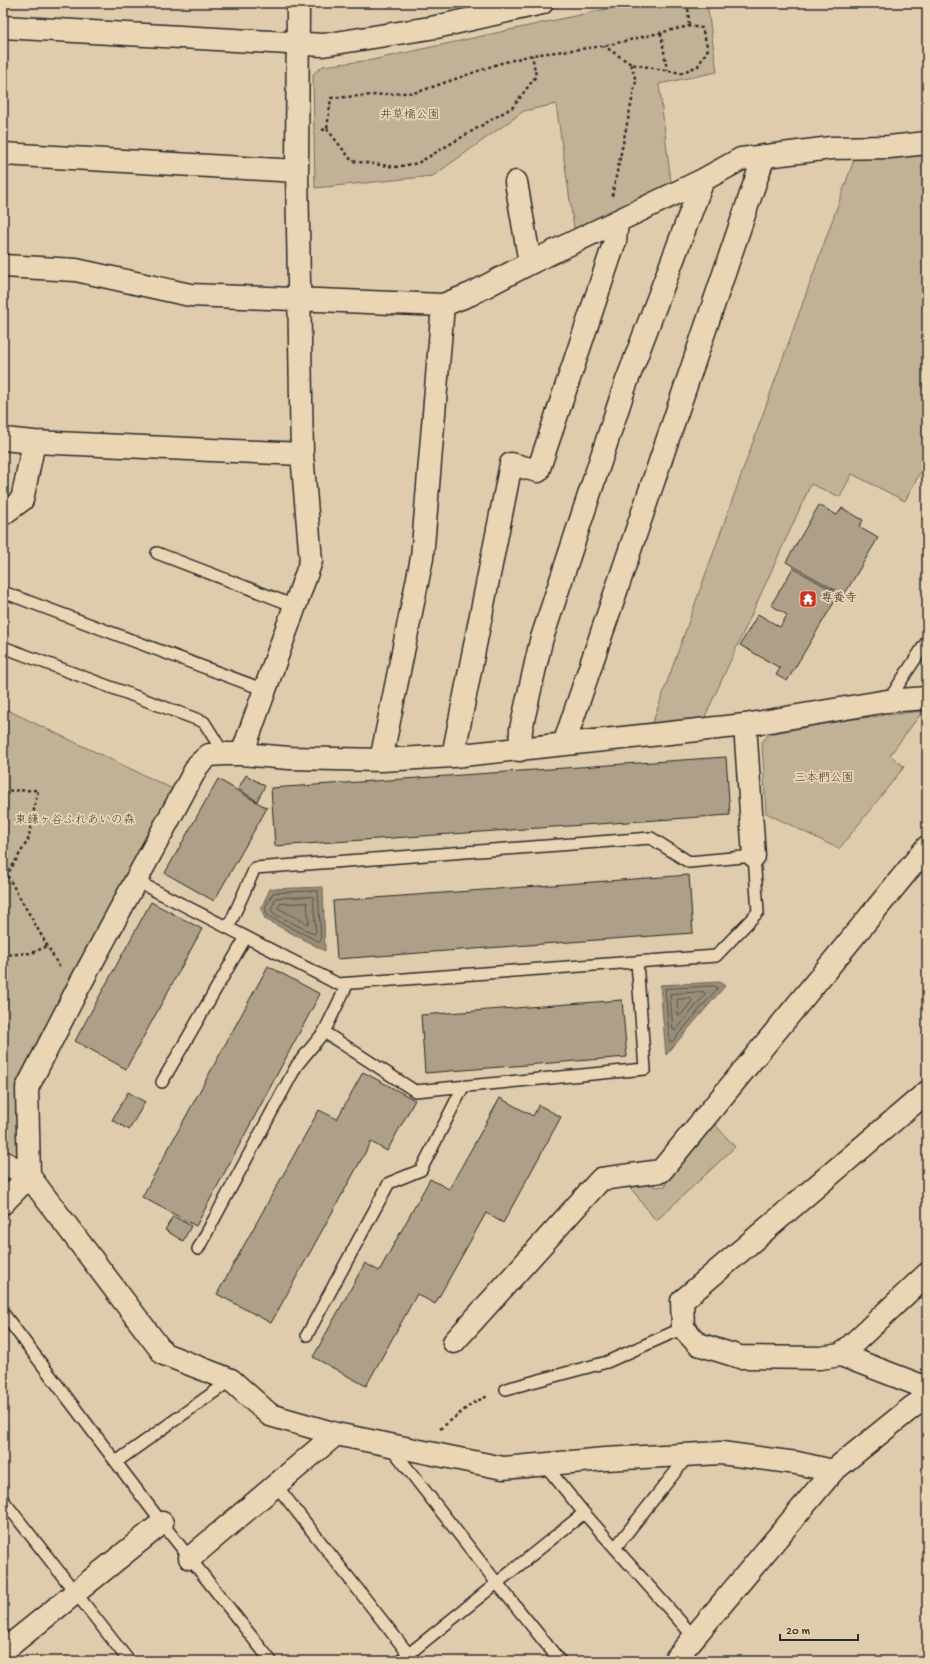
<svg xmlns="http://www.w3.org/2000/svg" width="930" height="1664" viewBox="0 0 930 1664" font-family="'Gochi Hand','Klee One',sans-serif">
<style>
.green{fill:#c1b196;stroke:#766e60}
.water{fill:#988d78;stroke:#6c6659}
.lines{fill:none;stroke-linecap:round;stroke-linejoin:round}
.shore{stroke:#57524a;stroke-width:1}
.building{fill:#ad9f88;stroke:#2b2b2b}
.lane-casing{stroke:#2b2b2b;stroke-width:14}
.street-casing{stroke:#2b2b2b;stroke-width:25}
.secondary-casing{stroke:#2b2b2b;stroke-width:25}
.path{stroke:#2b2b2b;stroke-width:2.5;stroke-dasharray:3 3;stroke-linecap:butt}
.lane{stroke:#ead6b4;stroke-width:11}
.street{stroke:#ead6b4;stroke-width:22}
.secondary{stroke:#ead6b4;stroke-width:22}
.labels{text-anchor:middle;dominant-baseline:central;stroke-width:3.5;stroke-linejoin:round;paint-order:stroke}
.park-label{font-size:12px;fill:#494640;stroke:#ead6b4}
.poi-label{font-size:12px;fill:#2b2b2b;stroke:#ead6b4;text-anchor:start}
</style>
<rect width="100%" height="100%" fill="#dfccac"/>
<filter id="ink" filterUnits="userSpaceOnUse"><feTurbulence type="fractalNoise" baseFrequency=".025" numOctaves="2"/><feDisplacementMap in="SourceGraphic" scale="8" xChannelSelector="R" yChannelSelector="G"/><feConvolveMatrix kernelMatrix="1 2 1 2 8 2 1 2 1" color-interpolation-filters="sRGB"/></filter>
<g filter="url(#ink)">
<path class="green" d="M634 3H707L717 72 659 84 671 183 575 235 556 104 524 111 433 176 315 188 313 74 323 66 372 60Z
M927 154V460L905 501 852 474 840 497 811 484 703 721 651 727 855 157H895Z
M3 708 173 789 71 983 20 1075 15 1097 21 1156 18 1159 3 1150Z
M923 711 890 755 904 767 839 849 766 813 762 742 769 734 845 720Z
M712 1121 735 1147 656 1221 627 1183 653 1180 654 1187 666 1186 665 1178Z"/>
<path class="water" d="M323 887 325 951 265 919 261 908 270 889Z
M720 982 725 986 666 1055 660 985Z"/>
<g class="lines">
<path class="shore" d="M318 891 321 940 320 942 268 916 265 907 273 893Z
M313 897 316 932 314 934 273 913 271 909 276 898Z
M307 903 309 922 308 924 278 908 280 904Z
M715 986 717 987V989L672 1042H670L665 989Z
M704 992 705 995 676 1030H673L670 994Z
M690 998 692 1001 681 1015H678L677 1000Z"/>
</g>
<path class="building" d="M819 505 837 515 842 508 863 520 859 527 878 538 844 595 786 562Z
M793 568 839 594 787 681 776 675 780 668 740 645 758 614 780 627 787 615 771 605Z
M726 757 730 815 275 846 271 788Z
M246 775 265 786 257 801 238 789Z
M218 779 267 808 214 901 165 873Z
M689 875 693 933 337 959 333 901Z
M151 902 202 929 126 1069 75 1041Z
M268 966 320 994 196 1226 142 1197Z
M622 1000 627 1057 425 1073 421 1015Z
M363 1072 415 1100 387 1151 371 1142 271 1323 217 1294 319 1110 337 1119Z
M128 1092 145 1102 129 1130 112 1120Z
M500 1098 533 1116 539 1105 561 1117 503 1223 486 1213 435 1304 417 1294 366 1386 313 1357 365 1263 379 1271 430 1179 449 1189Z
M173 1216 191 1226 183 1241 165 1230Z"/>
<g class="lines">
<defs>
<path id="lane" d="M157 553 295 606
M3 592 265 690
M3 647 204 722 224 754
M888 701 927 641
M144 885 338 984 716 956 758 912 754 856 689 862 651 838 255 868 228 928
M324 1032 415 1091 645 1069 637 962
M162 1082 246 937
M198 1249 297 1065 324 1032 348 983
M3 1313 162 1523 271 1661
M307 1335 389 1183 421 1170 463 1087
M506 1389 607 1362 683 1328
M390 1446 497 1583 560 1661
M116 1462 231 1380
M545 1465 584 1513 694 1637
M276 1485 414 1661
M3 1500 129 1661
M615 1548 688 1456
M400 1661 584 1513"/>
<path id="street" d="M3 154 297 171
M516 182 530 263
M3 266 76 270 190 295 443 305 471 294 530 263 703 180 741 159 831 148 889 147 927 143
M3 439 34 442 302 454
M3 514 22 500 34 442
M745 725 754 856
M564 744 764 156
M520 750 521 729 541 641 625 386 703 180
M242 754 311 561 302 454 297 171 298 3
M453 756 511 464 538 471 615 241 617 222
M381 760 422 558 443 305
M927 1092 682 1301 683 1328 698 1344 740 1357 820 1358 841 1355 927 1388
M3 1162 29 1176 164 1354 231 1380 270 1415 336 1434 503 1468 605 1459 721 1453 797 1463 833 1471
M29 1176 27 1088 77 990 198 765 209 755 224 754H242L289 758 381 760 453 756 745 725 887 701 927 698
M454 1342 601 1179 661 1171 927 847
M841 1355 927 1274
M190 1558 336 1434
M3 1651 162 1523
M674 1661 833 1471 911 1408 927 1397"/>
<path id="secondary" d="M3 27 323 45 436 27 542 3
M3 1203 29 1176"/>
</defs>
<use href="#lane" class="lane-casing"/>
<use href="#street" class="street-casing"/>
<use href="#secondary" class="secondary-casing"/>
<path class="path" d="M688 3 689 26
M661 33 667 70
M327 129 352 161 396 167 418 163 513 107 536 76 532 55
M322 130 327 129 331 98 418 92 498 64 532 55 604 46 689 26 702 28 708 49 698 66 681 73 631 64 604 46
M612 196 636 81 631 64
M3 791 38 790 28 840 7 875
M3 872 7 875 60 968
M3 955 32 953 47 946
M440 1429 473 1403 488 1396"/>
<use href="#lane" class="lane"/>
<use href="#street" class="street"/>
<use href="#secondary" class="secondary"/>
</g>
</g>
<defs>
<symbol id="temple-square" viewBox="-11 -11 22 22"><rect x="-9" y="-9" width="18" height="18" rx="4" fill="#c8321e" stroke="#ead6b4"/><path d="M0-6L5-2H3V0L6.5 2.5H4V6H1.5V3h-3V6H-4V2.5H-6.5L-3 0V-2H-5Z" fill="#fff"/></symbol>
</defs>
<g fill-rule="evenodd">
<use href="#temple-square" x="798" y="589" width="20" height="20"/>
</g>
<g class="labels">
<g class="park-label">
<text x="410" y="116">井草橋公園</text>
<text x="824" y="779">三本椚公園</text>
<text x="75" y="821">東鎌ヶ谷ふれあいの森</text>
</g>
<g class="poi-label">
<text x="821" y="599">専養寺</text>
</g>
</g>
<rect width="930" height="1664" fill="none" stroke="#ead6b4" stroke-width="16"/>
<rect x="8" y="8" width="914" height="1648" fill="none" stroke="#2b2b2b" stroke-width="1.5" filter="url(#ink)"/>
<path d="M780 1634v6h78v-6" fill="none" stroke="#2b2b2b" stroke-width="2"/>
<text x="786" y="1634" font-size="12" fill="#2b2b2b" stroke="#ead6b4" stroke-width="3" paint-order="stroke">20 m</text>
</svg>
